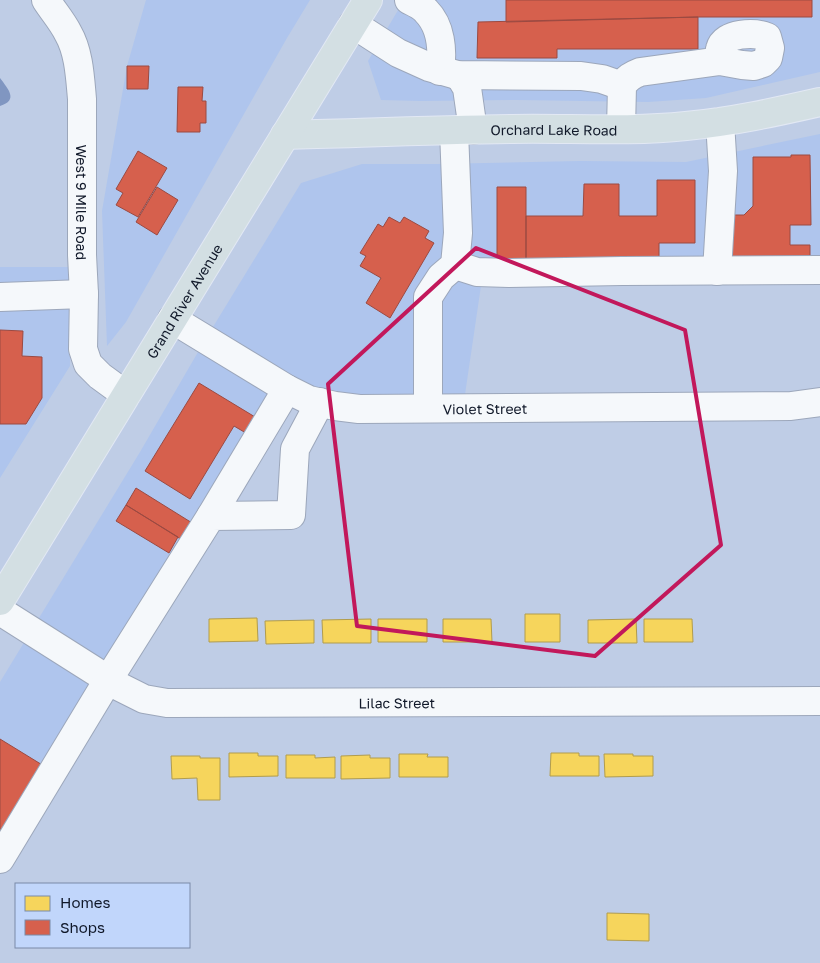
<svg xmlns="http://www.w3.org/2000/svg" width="820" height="963" viewBox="0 0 820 963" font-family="'Golos Text',sans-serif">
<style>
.built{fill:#afc5ed}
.water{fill:#8096c1}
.homes{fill:#f6d55c;stroke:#b19c4d}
.shops{fill:#d6604d;stroke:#9b4a42}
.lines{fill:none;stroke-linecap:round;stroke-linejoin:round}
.minor-casing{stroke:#9ca7bb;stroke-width:30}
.major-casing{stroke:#e2e8f4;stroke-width:30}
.minor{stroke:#f5f8fb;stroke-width:28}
.major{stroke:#d3dfe3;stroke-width:28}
.marked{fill:none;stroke:#c2185b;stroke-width:4;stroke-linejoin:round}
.labels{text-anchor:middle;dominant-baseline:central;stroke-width:5;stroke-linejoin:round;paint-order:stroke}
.street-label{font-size:14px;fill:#101829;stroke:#c1d6fb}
</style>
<rect width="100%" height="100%" fill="#bfcde6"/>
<path class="built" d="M146 0H310L287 38 126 322 107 346 102 211 127 66Z
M404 0H820V72L706 98 648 102 517 100 421 101 381 100 368 61Z
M820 134V279H482L463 408 287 389 0 865V682L140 452 205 340 301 183 362 164H437L580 161 686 162Z
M0 267H70V366L0 478Z"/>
<path class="water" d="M0 78C8 89 19 100 0 106Z"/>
<path class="homes" d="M525 614H560V642H525Z
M257 618 258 641 209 642V619Z
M371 619V643H323L322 620Z
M378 619H427V642H378Z
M443 619H491L492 642H443Z
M636 619 637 643H588V620Z
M644 619H692L693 642H644Z
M314 620V643L266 644 265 621Z
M229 753H258V756H278V776L229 777Z
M551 753H579V756H599V776H550Z
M399 754H428L427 757H448V777H399Z
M604 754H633V756H653V776L605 777Z
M286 755H315V758L335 757V778H286Z
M370 755V758H390V778L341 779V756Z
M171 756H200V758H220V800H198L197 778 172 779Z
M607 913 649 914V941L607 940Z"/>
<path class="shops" d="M506 0H812V17H698L506 22Z
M698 17V49H557V58H477L478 22Z
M127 66H149L148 89H127Z
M178 87H203L202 101H206V123H200V132H177Z
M138 151 167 168 138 217 116 205 123 193 116 189Z
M791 155H810L811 225H790V245H810V264H728L730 215H744L753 206V157H791Z
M657 180H695V243H659V265H526V216H583L584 184H619V216H657Z
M157 187 178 200 157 235 136 222Z
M497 187H526V260H497Z
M389 217 400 223 404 217 429 231 425 238 434 243 390 318 366 303 381 278 360 266 366 256 360 253 378 224 383 227Z
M0 330 23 331 22 356 42 357V398L26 424H0Z
M199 383 260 420 251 436 234 426 190 499 145 471Z
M136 488 197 526 187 543 126 505Z
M126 505 178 537 169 553 116 521Z
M0 739 44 766 8 834 0 829Z"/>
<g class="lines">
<defs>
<g id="minor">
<path id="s1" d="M46 0C53 11 62 21 68 33 79 52 80 77 82 99V255L84 294 83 349 88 364 100 376 126 395"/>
<path d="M409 0C415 3 422 6 426 11 441 26 443 50 440 71"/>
<path d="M353 24 398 53 429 67 457 75 581 76 602 79 622 86"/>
<path d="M457 75 461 78 467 88 473 130"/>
<path d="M621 129 622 86C627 78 632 75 640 72L720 61 742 65 754 66 763 63 768 58 770 48 767 37C755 32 724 32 720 49 719 52 720 57 720 61"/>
<path d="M455 265 477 272 509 273 622 271 820 270"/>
<path d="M717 271 723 171 720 122"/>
<path d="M0 297 84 294"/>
<path id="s2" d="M172 319 287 389 309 400 335 406 359 409 791 406 820 402"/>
<path d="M428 408V297L441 277 455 265 458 233 454 131"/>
<path d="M211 516 287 389"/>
<path id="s3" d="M0 611 120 687 144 699 167 703 820 701"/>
<path d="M0 859 108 680 211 516 291 515 295 449 320 402"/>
</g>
<g id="major">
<path id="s4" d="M285 135C361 133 436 130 512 129 570 128 628 132 686 126 731 122 776 112 820 102"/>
<path id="s5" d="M0 601 368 0"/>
</g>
</defs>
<use href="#minor" class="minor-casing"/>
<use href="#major" class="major-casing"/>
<use href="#minor" class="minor"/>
<use href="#major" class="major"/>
</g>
<path class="marked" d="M476 248 685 330 721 545 595 656 357 626 328 384Z"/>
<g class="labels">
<g class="street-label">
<text stroke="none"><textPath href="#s4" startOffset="269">Orchard Lake Road</textPath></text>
<text stroke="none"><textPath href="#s1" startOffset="211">West 9 Mile Road</textPath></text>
<text stroke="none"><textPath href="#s5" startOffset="352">Grand River Avenue</textPath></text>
<text stroke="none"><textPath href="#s2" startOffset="336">Violet Street</textPath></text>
<text stroke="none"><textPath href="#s3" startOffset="422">Lilac Street</textPath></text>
</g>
</g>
<rect x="15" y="883" width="175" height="65" fill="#c1d6fb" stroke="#7a8aa7"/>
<rect x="25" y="896" width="25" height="15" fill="#f6d55c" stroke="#7a8aa7"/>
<text x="60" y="908" font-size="15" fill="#101829">Homes</text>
<rect x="25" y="920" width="25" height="15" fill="#d6604d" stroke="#7a8aa7"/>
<text x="60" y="933" font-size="15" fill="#101829">Shops</text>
</svg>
